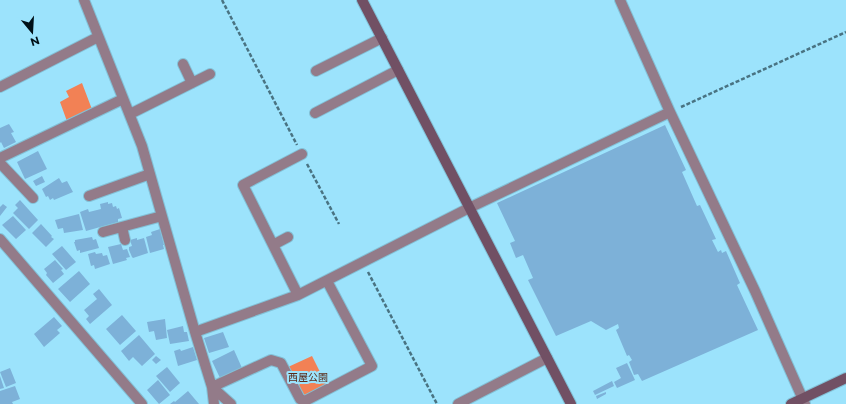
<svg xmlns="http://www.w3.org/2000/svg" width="846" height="404" viewBox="0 0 846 404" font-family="Montserrat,'Noto Sans JP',sans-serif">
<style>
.green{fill:#f28155}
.building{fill:#7db1d8}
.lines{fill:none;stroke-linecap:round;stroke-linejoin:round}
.street-casing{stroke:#83c1d7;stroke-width:12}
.secondary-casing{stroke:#83c1d7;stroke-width:12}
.path{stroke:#497382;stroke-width:2.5;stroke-dasharray:4 2;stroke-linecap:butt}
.street{stroke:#937b89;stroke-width:10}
.secondary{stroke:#715064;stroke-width:10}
.labels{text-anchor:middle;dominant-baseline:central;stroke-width:4;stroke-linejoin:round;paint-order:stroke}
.park-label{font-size:10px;fill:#592b19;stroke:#9ce3fc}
</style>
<rect width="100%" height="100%" fill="#9ce3fc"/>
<path class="green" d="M82 83 93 112 68 124 60 102 69 97 66 91Z
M312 356 327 386 307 396 300 393 288 367Z"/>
<path class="building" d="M9 124 14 132 11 133 16 142 4 148 1 142 0 143V128Z
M665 125 686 170 682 172 697 206 700 205 716 239 712 240 718 252 721 250 722 253 726 251 740 283 737 285 758 330 642 381 638 374 634 375 629 362 632 360 629 355 627 356 616 330 619 328 618 324 606 330 591 321 556 336 528 280 533 278 523 255 516 258 510 243 515 241 497 203Z
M38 151 47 169 25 179 17 162Z
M42 176 45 182 36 186 33 181Z
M59 178 62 183 67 181 73 192 54 200 53 198 50 200 48 196 46 197 42 189Z
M20 200 38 220 29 229 13 213 18 208 15 205Z
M108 202V204L112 203 113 207 116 206 117 209 119 208 122 218 118 219V222L86 231 80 212 88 209 89 212 101 209 100 204Z
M3 204 7 207 0 216V207Z
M79 214 83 230 64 233 63 228 58 229 55 220Z
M13 216 26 230 16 239 2 225Z
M41 224 52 236 51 237 54 239 46 247 32 233Z
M160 229 164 245H163L164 249 150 253 146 237 152 235 151 232Z
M92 237 93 240 96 239 99 248 80 253V250L77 251 74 242H75V240Z
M137 238V240L144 238 148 253 133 258 132 257 129 250V247L132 246 130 240Z
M121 244 123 250 127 249 130 257 126 258 127 260 113 264 108 247Z
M62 246 76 262 66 270 52 254Z
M95 252 96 254 102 253 103 256 107 255 110 264 95 269 94 265 91 266 88 254Z
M55 260 63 269 61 270 64 274 53 283 46 275 47 273 44 269Z
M79 271 90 284 70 302 58 289Z
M99 289 112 305 90 324 86 319 89 316 84 310 97 299 93 294Z
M122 315 136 331 120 345 106 329Z
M54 317 62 326 57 330 60 333 44 347 34 334Z
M165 319 167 338 156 340 154 331 149 332 147 322Z
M183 326 184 332H187L189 341 170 344 167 330Z
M223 332 229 347 209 353 204 338Z
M139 335 155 354 142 366 133 357 129 361 121 351Z
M193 347 197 360 178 366 174 351 180 349 181 351Z
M234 350 242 368 220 378 212 361Z
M156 356 161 360 156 364 152 360Z
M627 363 635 380 617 388 614 382 621 378 616 368Z
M167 367 180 383 170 392 156 376Z
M10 368 16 383 6 387 0 372Z
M0 376 4 388 0 389Z
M158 380 170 395 159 404 147 390Z
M612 381 614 386 595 395 593 391Z
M15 386 20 399 12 402 13 404H0V391Z
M188 391 199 404H170L174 401 175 402Z
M606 392V394L597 399 596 396Z"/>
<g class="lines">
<defs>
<path id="street" d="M84 0 142 146 195 332 212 387 214 404
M620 0 670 112 755 291 805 404
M183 64 192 83
M316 71 382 38
M0 87 98 37
M315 113 398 70
M130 114 210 74
M0 158 123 99
M0 163 33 198
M89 196 150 174
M122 227 125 240
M103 232 162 216
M0 239 142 404
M273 245 288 237
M298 295 243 185 302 154
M195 332 298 295 469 208 670 112
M231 404 212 387 271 360 281 363 300 399 305 401 372 366 327 281
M458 404 547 358"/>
<path id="secondary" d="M362 0 571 404
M791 404 846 378"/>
</defs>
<use href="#street" class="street-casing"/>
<use href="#secondary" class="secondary-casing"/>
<path class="path" d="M222 0 297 145
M681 107 846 32
M307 164 339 224
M368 272 437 404"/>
<use href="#street" class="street"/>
<use href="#secondary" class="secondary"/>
</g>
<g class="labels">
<g class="park-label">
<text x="308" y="377">西屋公園</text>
</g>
</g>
<g transform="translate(32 32) rotate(162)" stroke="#9ce3fc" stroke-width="3" paint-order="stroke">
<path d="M0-3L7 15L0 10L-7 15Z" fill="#001017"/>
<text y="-6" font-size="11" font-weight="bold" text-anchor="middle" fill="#001017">N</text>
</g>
</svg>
